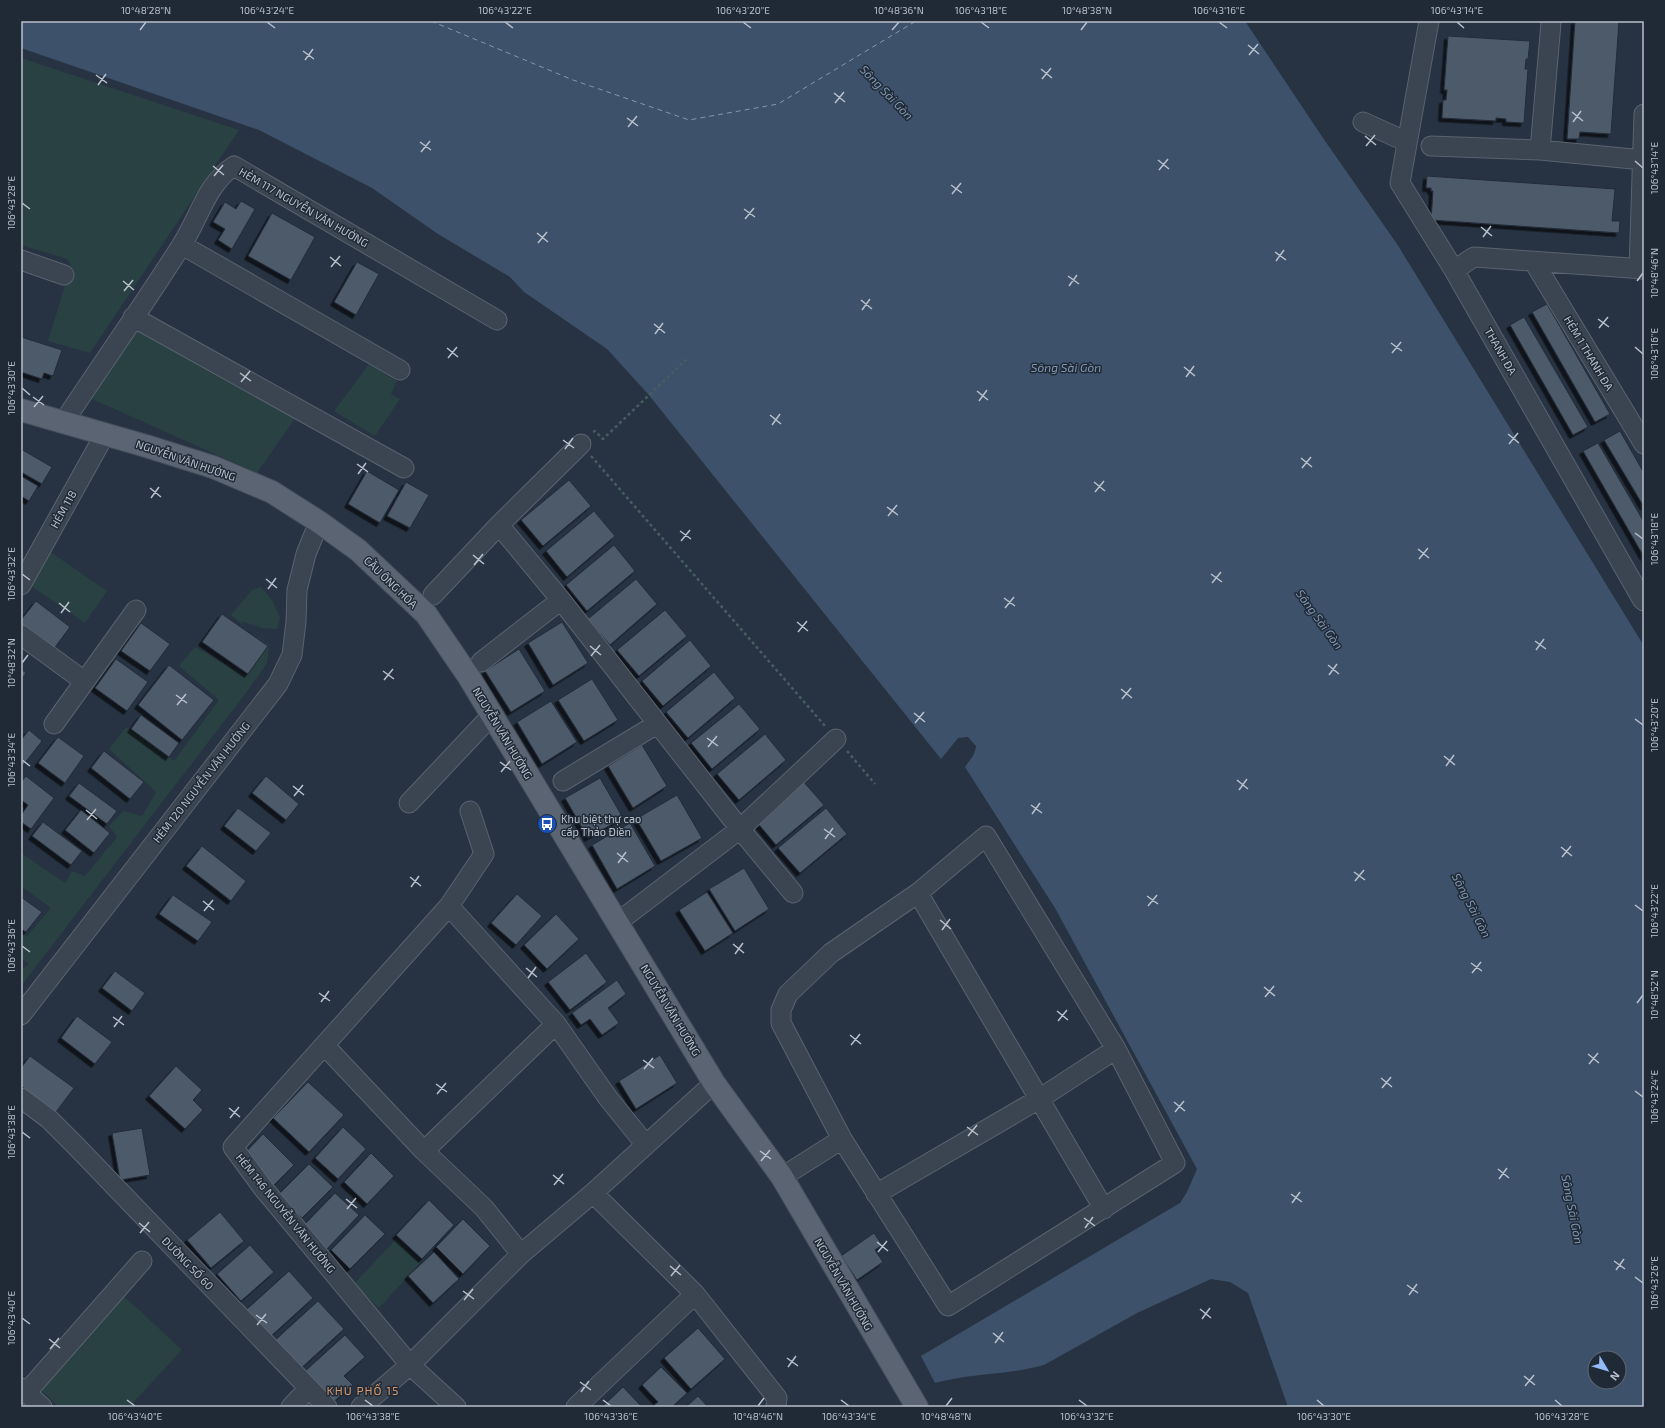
<svg xmlns="http://www.w3.org/2000/svg" width="1665" height="1428" viewBox="0 0 1665 1428" font-family="'Exo 2',sans-serif">
<style>
.green{fill:#294143}
.water{fill:#3d516b;fill-rule:evenodd}
.lines{fill:none;stroke-linecap:round;stroke-linejoin:round}
.ferry{stroke:#8097b2;stroke-width:1;stroke-dasharray:5 4;stroke-linecap:butt}
.building{fill:#4e5a6b;stroke:#222c39;filter:url(#shadow)}
.minor-casing{stroke:#5a636f;stroke-width:21}
.major-casing{stroke:#454e5b;stroke-width:24}
.path{stroke:#475d60;stroke-width:2.5;stroke-dasharray:3 3;stroke-linecap:butt}
.minor{stroke:#3b4552;stroke-width:19}
.major{stroke:#5a6472;stroke-width:22}
.ticks{fill:none;stroke:#b9c0cc;stroke-width:1.5}
.labels{text-anchor:middle;dominant-baseline:central;stroke-width:3;stroke-linejoin:round;paint-order:stroke}
.street-label{font-size:11px;fill:#b9c0cc;stroke:#202a37}
.poi-label{font-size:11px;fill:#b9c0cc;stroke:#202a37;text-anchor:start}
.water-label{font-size:12px;font-style:italic;fill:#8097b2;stroke:#202a37}
.neighbourhood-label{font-size:12px;letter-spacing:1px;fill:#d5976a;stroke:#202a37}
.neatline{fill:none;stroke:#b9c0cc;stroke-width:1.5}
.ticks-label{font-size:10px;text-anchor:middle;fill:#b9c0cc}
</style>
<defs>
<filter id="shadow"><feDropShadow dx="-3.5" dy="3.5" stdDeviation="0" flood-color="#0009"/></filter>
</defs>
<rect width="100%" height="100%" fill="#273342"/>
<path class="green" d="M21 58 239 130 90 353 48 341 71 266 67 259 21 245Z
M138 329 296 417 257 473 90 398Z
M369 364 397 381 391 394 400 399 375 436 334 411Z
M49 551 107 591 85 623 27 583Z
M261 587 272 600 280 617 277 629 262 628 241 621 247 629 269 645 267 663 249 689 21 986V969L29 964 21 958V933L27 936 51 908 21 886V853L65 883 72 871 85 876 117 837 109 826 123 811 142 816 156 792 109 749 126 727 174 761 219 700 179 666 195 647 247 676 268 646 231 615 252 590Z
M396 1239 420 1263 379 1308 354 1284Z
M123 1295 182 1350 129 1407H59L40 1389Z"/>
<path class="water" d="M21 21H1245L1323 138 1397 244 1644 646V1407H1288L1248 1293 1230 1282 1211 1279 1137 1313 1044 1365C1008 1375 971 1373 935 1383L921 1356 1180 1203 1187 1192 1197 1169 1055 908 965 767C970 759 975 756 976 746L968 737 958 738 941 759 648 394 607 349 524 292 510 277 438 234 372 188 259 130 21 48ZM1595 1358H1619V1382H1595Z"/>
<g class="lines">
<path class="ferry" d="M431 21 573 80 689 120 778 104 916 21"/>
</g>
<path class="building" d="M1575 21H1619L1611 134 1580 132 1579 139H1567Z
M1448 36 1530 41 1528 59H1526L1525 69H1528L1524 123 1506 122V119L1496 118V121L1442 118 1443 100H1446L1447 90H1444Z
M1427 176 1615 189 1612 221H1620L1619 233 1431 220 1433 191H1431V188H1426Z
M241 201 255 209 232 249 218 240 225 229 213 222 225 202 236 209Z
M272 213 315 237 291 280 248 256Z
M357 262 379 274 356 315 334 302Z
M1547 304 1610 414 1595 422 1532 312Z
M1524 317 1588 427 1573 435 1510 325Z
M21 337 62 350 53 376 44 373 42 379 21 372Z
M1620 431 1644 473V507L1604 440Z
M1598 443 1644 522V557L1583 451Z
M21 449 52 467 42 484 21 472Z
M367 471 399 490 380 523 348 504Z
M21 476 38 486 29 501 21 496Z
M569 480 591 506 543 546 521 520Z
M406 482 429 495 410 528 387 516Z
M594 511 615 536 567 577 546 551Z
M614 545 635 571 587 611 566 585Z
M636 579 657 604 610 645 588 619Z
M36 601 70 627 53 650 21 625V620Z
M665 610 687 636 639 676 617 650Z
M222 614 268 646 248 674 202 642Z
M562 622 588 663 553 685 528 643Z
M141 623 170 644 150 671 121 651Z
M690 640 711 666 663 706 642 681Z
M519 649 545 691 511 712 485 671Z
M116 659 148 682 127 711 95 688Z
M169 665 214 700 182 740 138 705Z
M21 669 26 673 21 680Z
M714 672 735 698 688 738 666 712Z
M592 679 618 720 584 741 558 700Z
M551 701 577 742 542 764 517 722Z
M739 704 760 729 712 769 691 743Z
M141 715 179 743 169 757 131 729Z
M29 730 42 741 21 768V740Z
M765 734 786 760 739 800 717 774Z
M58 737 84 756 65 783 38 763Z
M642 745 667 786 633 808 608 766Z
M104 751 144 782 130 799 91 768Z
M26 776 54 798 31 829 21 822V815L28 805 21 800V782Z
M266 776 299 804 286 820 252 793Z
M600 778 623 818 588 838 565 798Z
M802 780 824 805 776 845 755 820Z
M79 783 117 811 107 824 69 796Z
M677 795 702 838 661 861 636 819Z
M238 808 271 833 256 851 224 826Z
M826 808 847 834 800 873 778 848Z
M81 810 110 833 94 853 65 830Z
M43 822 82 851 71 865 32 836Z
M630 823 655 866 617 889 592 845Z
M202 846 246 881 231 901 186 866Z
M744 868 769 909 735 931 709 889Z
M707 892 733 933 705 951 679 910Z
M517 894 542 916 516 945 491 923Z
M173 895 212 922 198 941 159 914Z
M21 897 42 912 26 932 21 929Z
M556 914 579 939 547 969 524 945Z
M586 953 607 982 570 1010 548 982Z
M115 971 145 993 132 1011 102 988Z
M617 980 626 994 608 1008 619 1023 602 1035 590 1019 581 1025 572 1013Z
M77 1016 112 1042 95 1064 61 1038Z
M660 1055 677 1083 636 1109 619 1081Z
M30 1056 74 1088 56 1112 21 1086V1068Z
M176 1066 202 1090 193 1100 203 1110 185 1129 149 1096Z
M308 1082 344 1115 309 1152 273 1118Z
M343 1127 366 1149 338 1179 315 1158Z
M142 1128 150 1175 120 1180 112 1133Z
M263 1134 294 1165 271 1188 240 1158Z
M371 1153 394 1176 367 1204 344 1182Z
M309 1164 333 1187 302 1218 278 1195Z
M335 1193 359 1215 326 1250 302 1227Z
M429 1200 454 1225 422 1259 396 1235Z
M220 1212 244 1241 211 1268 187 1240Z
M365 1215 385 1234 350 1269 331 1250Z
M463 1219 490 1246 463 1274 436 1247Z
M874 1233 882 1245 875 1250 883 1262 857 1280 841 1256Z
M250 1245 274 1272 241 1301 217 1274Z
M434 1252 459 1279 433 1303 408 1276Z
M289 1271 313 1298 270 1337 246 1310Z
M318 1301 344 1329 298 1371 272 1343Z
M698 1328 725 1359 691 1389 664 1358Z
M345 1335 365 1357 344 1376 353 1385 331 1404 303 1373Z
M661 1367 687 1393 672 1407H655L654 1405 658 1402 642 1385Z
M623 1387 642 1407H602Z
M698 1396 708 1407H686Z"/>
<g class="lines">
<defs>
<path id="minor" d="M1429 21 1400 183 1454 270 1642 599 1644 601
M1363 122 1407 142
M1431 146 1540 150 1643 160
M1540 150 1551 23
M182 245 400 370
M21 260 64 275
M1534 262 1644 444
M1639 269 1644 114
M1454 270 1474 257 1644 269
M133 317 404 468
M63 423C102 364 143 306 181 246 199 219 206 184 234 166L497 320
M499 525 561 600 740 829 618 922
M21 585 105 434
M433 595 499 525 581 444
M21 635 84 681
M481 662 561 600
M54 724 136 610
M563 781 657 724
M409 803 492 715
M986 836 1116 1049 1175 1163 948 1306 842 1139 781 1023V1010L788 994 831 953 918 893Z
M793 893 740 829 836 739
M918 893 1104 1209
M449 906 556 1024 608 1098 646 1145
M21 1015 278 684 292 655 296 622 297 590 306 554 319 522
M325 1046 424 1151
M21 1098 49 1119 76 1146 327 1407
M782 1177 842 1139
M593 1193 695 1294 777 1398 776 1407
M876 1194 1039 1099 1116 1049
M521 1254 484 1208 424 1151 556 1024
M21 1388 42 1407
M26 1393 142 1261
M291 1407 309 1388
M361 1407 410 1365 521 1254 593 1193 714 1083
M456 1407 410 1365 263 1188 233 1147 449 906 484 854 470 811
M576 1407 695 1294"/>
<path id="major" d="M21 410 146 446 213 467 272 492 319 522 358 550 426 614 469 677 714 1083 782 1177 917 1407"/>
</defs>
<use href="#minor" class="minor-casing"/>
<use href="#major" class="major-casing"/>
<path class="path" d="M593 432 595 431 603 439 688 358
M591 456 825 726
M847 751 875 784"/>
<use href="#minor" class="minor"/>
<use href="#major" class="major"/>
</g>
<path class="ticks" d="M267 22 275 28M505 22 513 28M743 22 751 28M981 22 989 28M1219 22 1227 28M1457 22 1464 28M140 30 146 22M892 30 899 22M1081 30 1087 22M1248 45 1259 54M303 51 314 59M1249 55 1258 44M305 60 313 49M1041 69 1052 78M96 75 107 83M1042 79 1051 68M98 85 106 74M834 93 845 102M835 103 844 92M1572 112 1583 121M627 118 638 126M1573 122 1581 111M628 127 637 116M1365 136 1376 145M420 142 431 150M1366 146 1375 135M421 152 430 141M1158 160 1169 169M1635 161 1643 168M213 166 224 175M1159 170 1168 159M214 176 223 165M951 185 962 193M952 194 961 183M22 203 30 209M744 209 755 217M745 219 754 208M1481 227 1492 236M537 233 548 242M1483 237 1491 226M538 243 547 232M1275 252 1286 260M330 257 341 266M1276 261 1284 250M331 267 340 256M1068 276 1079 284M123 281 134 290M1637 281 1643 273M1069 286 1077 275M124 291 133 280M861 300 872 309M862 310 870 299M1598 319 1609 327M654 324 665 333M1599 328 1608 317M655 334 663 323M1391 343 1402 351M1635 347 1643 354M447 348 458 357M1392 353 1401 342M448 358 457 347M1184 367 1195 376M240 373 251 381M1186 377 1194 366M241 382 250 371M22 388 30 395M977 391 988 400M33 397 44 405M979 401 987 390M34 407 43 396M770 415 781 424M772 425 780 414M1508 434 1519 443M563 440 574 448M1509 444 1518 433M565 449 573 438M1301 458 1312 467M357 464 368 472M1302 468 1311 457M358 474 366 463M1094 482 1105 491M150 488 161 497M1095 492 1104 481M151 498 159 487M887 507 898 515M888 516 897 505M680 531 691 539M1635 533 1643 539M681 541 690 530M1418 549 1429 558M473 555 484 564M1419 559 1428 548M474 565 483 554M22 574 30 580M1211 574 1222 582M266 579 277 588M1212 583 1221 572M268 589 276 578M1004 598 1015 606M59 603 70 612M1005 608 1014 597M61 613 69 602M797 622 808 631M798 632 807 621M1535 641 1546 649M590 646 601 655M1536 650 1544 639M591 656 600 645M22 663 28 655M1328 665 1339 674M383 671 394 679M1329 675 1337 664M384 680 393 669M1121 689 1132 698M176 695 187 703M1122 699 1131 688M177 705 186 694M914 713 925 722M1635 719 1643 725M915 723 924 712M707 738 718 746M708 747 717 736M1444 756 1455 765M22 760 30 766M500 762 511 770M1446 766 1454 755M501 772 510 761M1237 780 1248 789M293 786 304 795M1239 790 1247 779M294 796 303 785M1031 805 1042 813M86 810 97 819M1032 814 1040 803M87 820 96 809M824 829 835 837M825 839 833 828M1561 847 1572 856M617 853 628 862M1562 857 1571 846M618 863 626 852M1354 872 1365 880M410 877 421 886M1355 881 1364 870M411 887 419 876M1147 896 1158 904M203 901 214 910M1635 905 1643 911M1148 906 1157 895M204 911 213 900M940 920 951 929M942 930 950 919M733 944 744 953M22 946 30 952M735 954 743 943M1471 963 1482 971M526 968 537 977M1472 973 1481 962M528 978 536 967M1264 987 1275 996M319 993 330 1001M1265 997 1274 986M321 1002 329 991M1637 1003 1643 995M1057 1011 1068 1020M113 1017 124 1025M1058 1021 1067 1010M114 1027 122 1016M850 1035 861 1044M851 1045 860 1034M1588 1054 1599 1063M643 1060 654 1068M1589 1064 1598 1053M644 1069 653 1058M1381 1078 1392 1087M436 1084 447 1092M1382 1088 1391 1077M1635 1091 1643 1097M437 1094 446 1083M1174 1102 1185 1111M229 1108 240 1117M1175 1112 1184 1101M230 1118 239 1107M967 1127 978 1135M22 1132 30 1138M968 1136 977 1125M760 1151 771 1159M761 1161 770 1150M1498 1169 1509 1178M553 1175 564 1184M1499 1179 1507 1168M554 1185 563 1174M1291 1194 1302 1202M346 1199 357 1208M1292 1203 1300 1192M347 1209 356 1198M1084 1218 1095 1226M139 1223 150 1232M1085 1228 1093 1217M140 1233 149 1222M877 1242 888 1251M878 1252 887 1241M1614 1261 1625 1269M670 1266 681 1275M1616 1270 1624 1259M671 1276 680 1265M1635 1277 1643 1283M1407 1285 1418 1293M463 1291 474 1299M1409 1295 1417 1284M464 1300 473 1289M1200 1309 1211 1318M256 1315 267 1323M22 1318 30 1324M1202 1319 1210 1308M257 1325 266 1314M993 1333 1004 1342M49 1339 60 1348M995 1343 1003 1332M50 1349 59 1338M787 1358 798 1366M788 1367 796 1356M1524 1376 1535 1385M580 1382 591 1390M1525 1386 1534 1375M581 1392 589 1381M127 1400 135 1406M365 1400 373 1406M603 1400 611 1406M841 1400 849 1406M1079 1400 1087 1406M1317 1400 1324 1406M1555 1400 1562 1406M758 1406 764 1398M946 1406 952 1398"/>
<defs>
<symbol id="bus-disc" viewBox="-11 -11 22 22"><circle r="9.5" fill="#1a4fb4" stroke="#202a37"/><path d="M-5-6H5V4H4V6H2V4H-2V6H-4V4H-5ZM-3.5-4V0h7V-4ZM-3.5 1.2v1.5H-2V1.2ZM2 1.2v1.5H3.5V1.2Z" fill="#fff"/></symbol>
</defs>
<g fill-rule="evenodd">
<use href="#bus-disc" x="536" y="813" width="22" height="22"/>
</g>
<g class="labels">
<g class="street-label">
<text transform="translate(304 207) rotate(30)">HẺM 117 NGUYỄN VĂN HƯỞNG</text>
<text transform="translate(1501 351) rotate(60)">THANH ĐA</text>
<text transform="translate(1589 353) rotate(59)">HẺM 1 THANH ĐA</text>
<text transform="translate(186 460) rotate(19)">NGUYỄN VĂN HƯỞNG</text>
<text transform="translate(63 509) rotate(-61)">HẺM 118</text>
<text transform="translate(391 582) rotate(44)">CẦU ÔNG HÓA</text>
<text transform="translate(503 733) rotate(59)">NGUYỄN VĂN HƯỞNG</text>
<text transform="translate(201 782) rotate(-52)">HẺM 120 NGUYỄN VĂN HƯỞNG</text>
<text transform="translate(671 1010) rotate(59)">NGUYỄN VĂN HƯỞNG</text>
<text transform="translate(286 1213) rotate(51)">HẺM 146 NGUYỄN VĂN HƯỞNG</text>
<text transform="translate(188 1263) rotate(46)">ĐƯỜNG SỐ 60</text>
<text transform="translate(844 1284) rotate(60)">NGUYỄN VĂN HƯỞNG</text>
</g>
<g class="poi-label">
<text x="561" y="818">Khu biệt thự cao<tspan x="561" dy="13">cấp Thảo Điền</tspan></text>
</g>
<g class="water-label">
<text transform="translate(887 92) rotate(46)">Sông Sài Gòn</text>
<text x="1066" y="367">Sông Sài Gòn</text>
<text transform="translate(1320 619) rotate(54)">Sông Sài Gòn</text>
<text transform="translate(1472 905) rotate(63)">Sông Sài Gòn</text>
<text transform="translate(1573 1209) rotate(79)">Sông Sài Gòn</text>
</g>
<g class="neighbourhood-label">
<text x="363" y="1390">KHU PHỐ 15</text>
</g>
</g>
<rect width="1665" height="1428" fill="none" stroke="#202a37" stroke-width="44"/>
<g transform="translate(1607 1370) rotate(128)"><circle r="19" fill="#202a37" stroke="#5d6673"/>
<path d="M0-3L7 15L0 10L-7 15Z" fill="#92baf7"/>
<text y="-6" font-size="11" font-weight="bold" text-anchor="middle" fill="#b9c0cc">N</text>
</g>
<rect x="22" y="22" width="1621" height="1384" class="neatline"/>
<g class="ticks-label">
<text x="146" y="14">10°48'28"N</text>
<text x="267" y="14">106°43'24"E</text>
<text x="505" y="14">106°43'22"E</text>
<text x="743" y="14">106°43'20"E</text>
<text x="899" y="14">10°48'36"N</text>
<text x="981" y="14">106°43'18"E</text>
<text x="1087" y="14">10°48'38"N</text>
<text x="1219" y="14">106°43'16"E</text>
<text x="1457" y="14">106°43'14"E</text>
<text transform="translate(1654 168) rotate(-90)" y="4">106°43'14"E</text>
<text transform="translate(11 203) rotate(-90)" y="4">106°43'28"E</text>
<text transform="translate(1654 273) rotate(-90)" y="4">10°48'46"N</text>
<text transform="translate(1654 354) rotate(-90)" y="4">106°43'16"E</text>
<text transform="translate(11 388) rotate(-90)" y="4">106°43'30"E</text>
<text transform="translate(1654 539) rotate(-90)" y="4">106°43'18"E</text>
<text transform="translate(11 574) rotate(-90)" y="4">106°43'32"E</text>
<text transform="translate(11 663) rotate(-90)" y="4">10°48'32"N</text>
<text transform="translate(1654 725) rotate(-90)" y="4">106°43'20"E</text>
<text transform="translate(11 760) rotate(-90)" y="4">106°43'34"E</text>
<text transform="translate(1654 911) rotate(-90)" y="4">106°43'22"E</text>
<text transform="translate(11 946) rotate(-90)" y="4">106°43'36"E</text>
<text transform="translate(1654 995) rotate(-90)" y="4">10°48'52"N</text>
<text transform="translate(1654 1097) rotate(-90)" y="4">106°43'24"E</text>
<text transform="translate(11 1132) rotate(-90)" y="4">106°43'38"E</text>
<text transform="translate(1654 1283) rotate(-90)" y="4">106°43'26"E</text>
<text transform="translate(11 1318) rotate(-90)" y="4">106°43'40"E</text>
<text x="135" y="1420">106°43'40"E</text>
<text x="373" y="1420">106°43'38"E</text>
<text x="611" y="1420">106°43'36"E</text>
<text x="758" y="1420">10°48'46"N</text>
<text x="849" y="1420">106°43'34"E</text>
<text x="946" y="1420">10°48'48"N</text>
<text x="1087" y="1420">106°43'32"E</text>
<text x="1324" y="1420">106°43'30"E</text>
<text x="1562" y="1420">106°43'28"E</text>
</g>
</svg>
